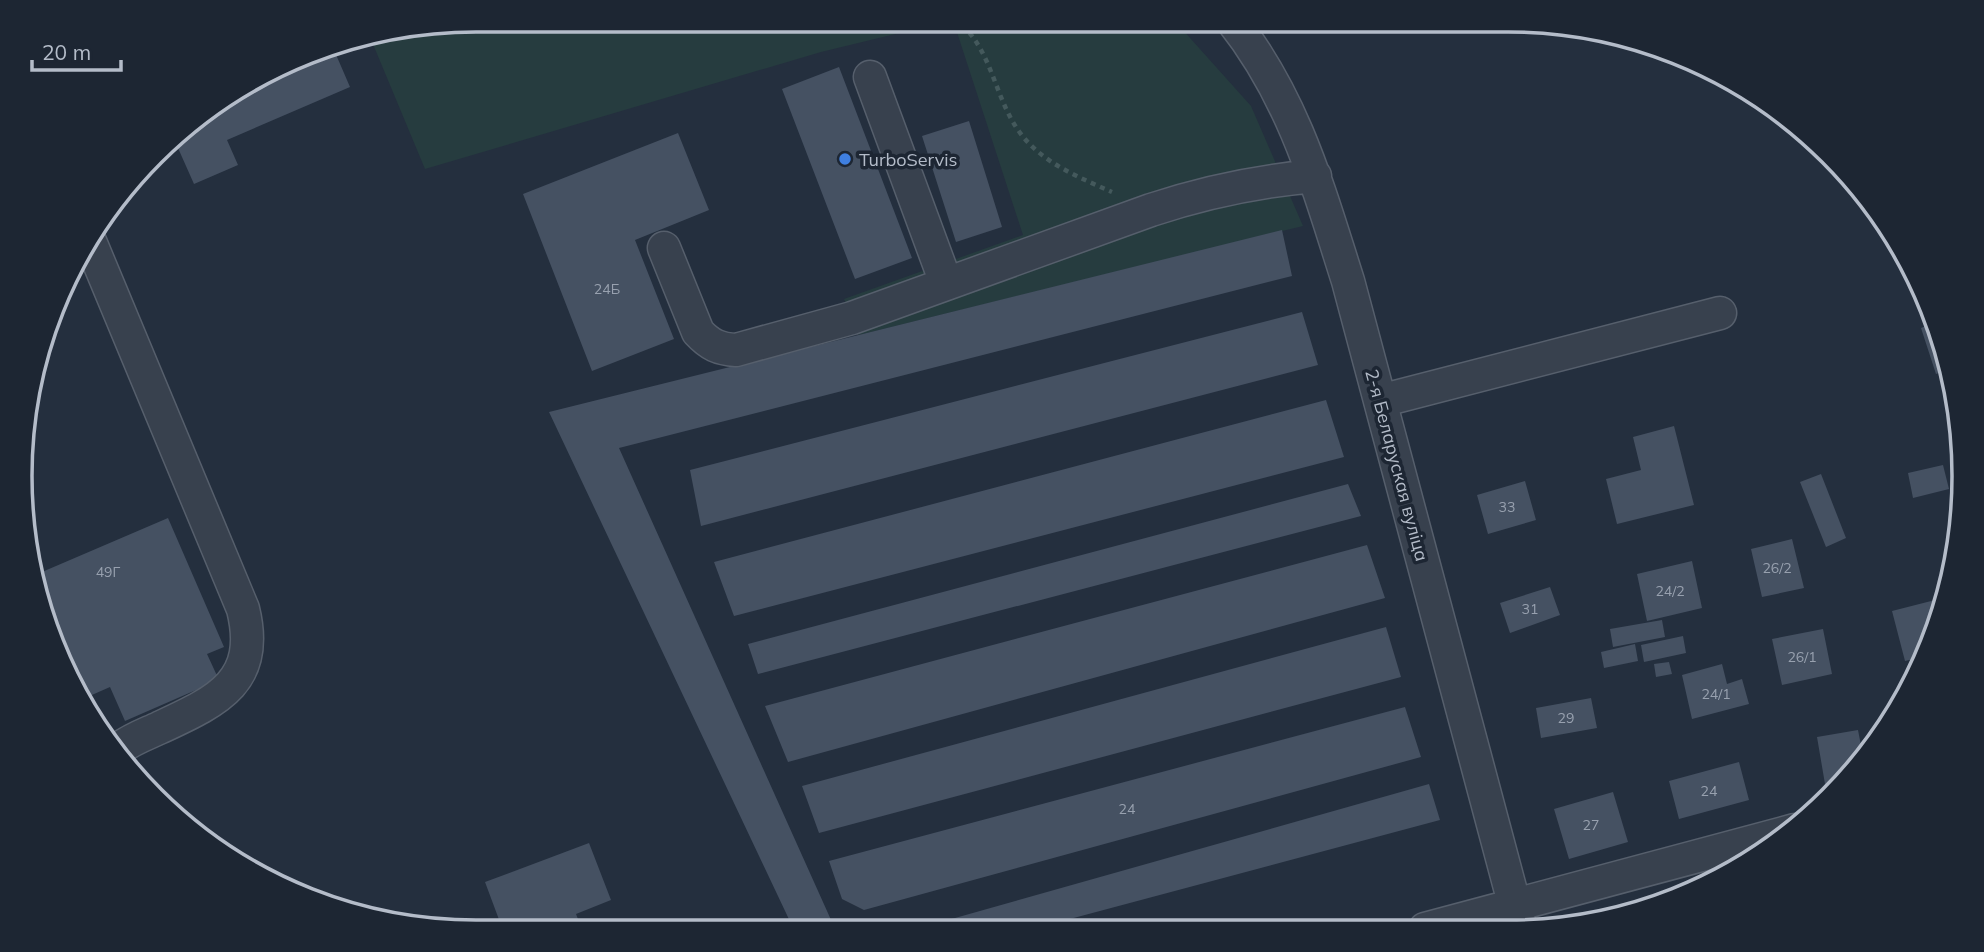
<svg xmlns="http://www.w3.org/2000/svg" width="1984" height="952" viewBox="0 0 1984 952" font-family="Mulish,sans-serif">
<style>
.green{fill:#263c3f}
.building{fill:#455162}
.lines{fill:none;stroke-linecap:round;stroke-linejoin:round}
.minor-casing{stroke:#565f6c;stroke-width:35}
.path{stroke:#44595c;stroke-width:4.5;stroke-dasharray:5 5;stroke-linecap:butt}
.minor{stroke:#38414e;stroke-width:32}
.shop-dot{fill:#3f7fe0;stroke:#1d2633;stroke-width:2.5}
.labels{text-anchor:middle;dominant-baseline:central;stroke-width:7;stroke-linejoin:round;paint-order:stroke}
.number-label{font-size:14px;fill:#98a1af}
.poi-label{font-size:18px;fill:#b4bcc9;stroke:#1d2633;text-anchor:start}
.street-label{font-size:18px;fill:#b4bcc9;stroke:#1d2633}
.rim{fill:none;stroke:#b4bcc9;stroke-width:3.5}
</style>
<rect width="100%" height="100%" fill="#242f3e"/>
<path class="green" d="M476 19H1173L1251 106 1303 226 859 335 844 299 1023 235 953 20 821 52 425 169 370 37Z"/>
<path class="building" d="M331 43 350 87 227 140 238 165 194 184 174 139 198 114Z
M839 67 912 258 855 279 782 89Z
M969 121 1002 227 956 242 922 136Z
M678 133 709 210 635 240 674 339 592 371 523 194Z
M1282 230 1292 276 619 448 836 931 795 932 549 412Z
M1302 312 1318 365 701 526 690 470Z
M1936 322 1950 369 1936 374 1921 328Z
M1326 400 1344 457 734 616 714 562Z
M1674 426 1694 505 1617 524 1606 479 1641 470 1633 437Z
M1943 465 1949 489 1913 498 1908 473Z
M1821 474 1846 538 1826 547 1800 482Z
M1525 481 1536 520 1488 534 1477 495Z
M1348 484 1361 516 758 674 748 644Z
M168 518 224 647 207 654 219 680 125 721 110 687 85 698 44 603 35 575Z
M1792 539 1804 588 1762 597 1751 549Z
M1367 545 1385 598 788 762 765 706Z
M1692 561 1702 608 1647 621 1637 574Z
M1550 587 1560 615 1510 633 1500 603Z
M1939 599 1942 611 1930 651 1927 656 1905 661 1892 611Z
M1662 620 1665 637 1613 647 1610 629Z
M1386 627 1401 677 819 833 802 786Z
M1823 629 1832 674 1782 685 1772 639Z
M1683 636 1686 653 1644 662 1641 645Z
M1635 644 1638 661 1604 668 1601 652Z
M1669 662 1672 674 1656 677 1654 664Z
M1722 664 1727 684 1742 679 1749 704 1692 719 1682 675Z
M1591 698 1597 728 1541 738 1536 708Z
M1405 707 1421 757 864 910 842 899 829 861Z
M1858 730 1864 761 1844 781 1825 784 1817 737Z
M1739 762 1749 800 1679 819 1669 781Z
M1429 784 1440 820 1025 931H909Z
M1613 792 1628 842 1569 859 1554 809Z
M589 843 611 900 576 914 583 932 504 933 485 882Z"/>
<g class="lines">
<defs>
<path id="minor" d="M1231 19C1294 98 1318 187 1348 281L1521 929
M870 77 946 283
M89 239 243 609C261 682 217 701 159 728 146 734 132 739 120 748
M664 248 698 332C710 345 719 349 736 350L852 318 1151 210C1205 192 1258 181 1315 176
M1380 401 1720 313
M1425 929 1795 830"/>
</defs>
<use href="#minor" class="minor-casing"/>
<path class="path" d="M955 19C992 47 993 94 1018 130 1040 162 1078 177 1112 192"/>
<use href="#minor" class="minor"/>
</g>
<circle class="shop-dot" cx="845" cy="159" r="7"/>
<g class="labels">
<g class="number-label">
<text x="607" y="289">24Б</text>
<text x="1507" y="507">33</text>
<text x="1777" y="568">26/2</text>
<text x="108" y="572">49Г</text>
<text x="1670" y="591">24/2</text>
<text x="1530" y="609">31</text>
<text x="1802" y="657">26/1</text>
<text x="1716" y="694">24/1</text>
<text x="1566" y="718">29</text>
<text x="1709" y="791">24</text>
<text x="1127" y="809">24</text>
<text x="1591" y="825">27</text>
</g>
<g class="poi-label">
<text x="859" y="159">TurboServis</text>
</g>
<g class="street-label">
<text transform="translate(1397 465) rotate(75)">2-я Беларуская вуліца</text>
</g>
</g>
<path d="M0 0H1984V952H0ZM476 32H1508A444 444 0 0 1 1952 476V476A444 444 0 0 1 1508 920H476A444 444 0 0 1 32 476V476A444 444 0 0 1 476 32Z" fill="#1d2633" fill-rule="evenodd"/>
<path class="rim" d="M476 32H1508A444 444 0 0 1 1952 476V476A444 444 0 0 1 1508 920H476A444 444 0 0 1 32 476V476A444 444 0 0 1 476 32Z"/>
<path d="M32 60v10h89v-10" fill="none" stroke="#b4bcc9" stroke-width="3.5"/>
<text x="42" y="60" font-size="21" fill="#b4bcc9" stroke="#1d2633" stroke-width="5" paint-order="stroke">20 m</text>
</svg>
